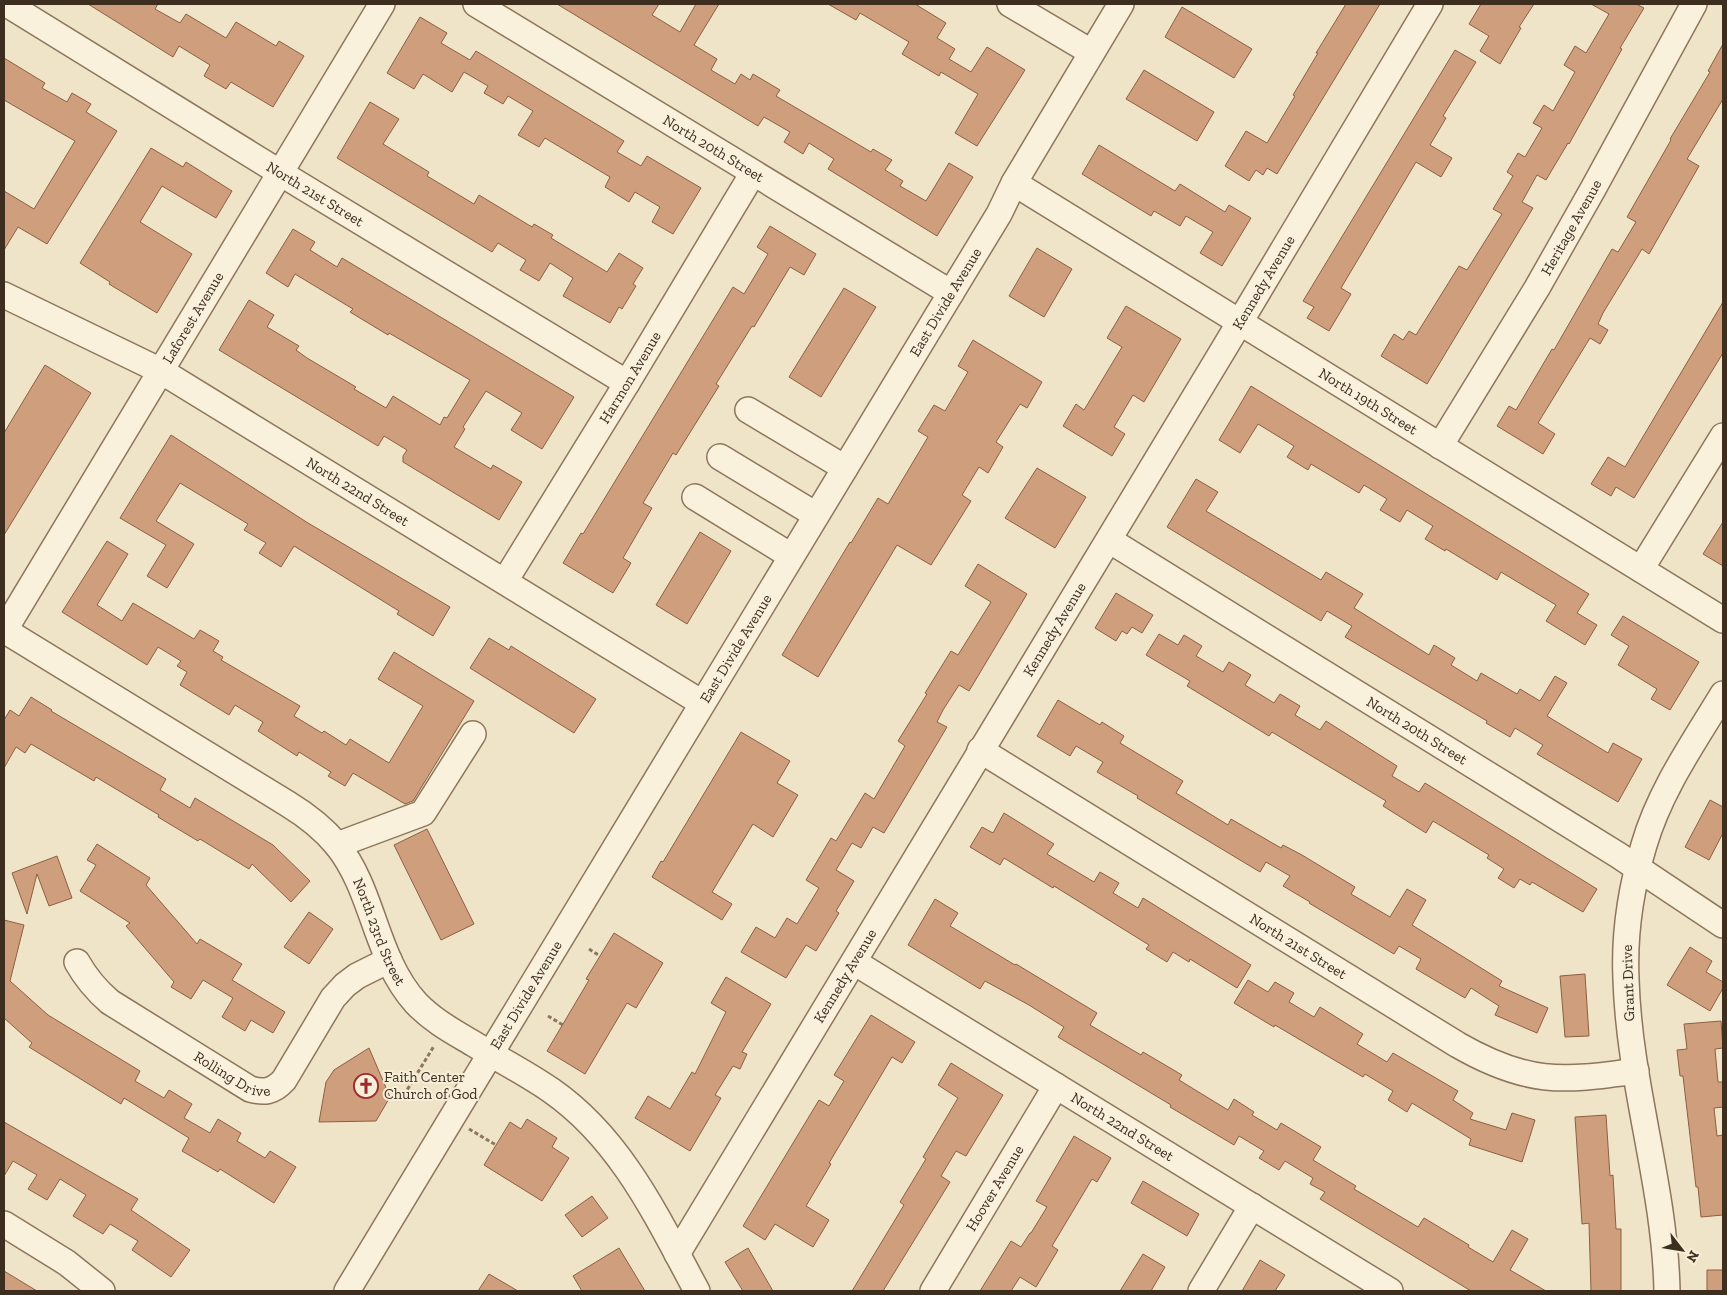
<svg xmlns="http://www.w3.org/2000/svg" width="1727" height="1295" viewBox="0 0 1727 1295" font-family="'Zilla Slab',serif">
<style>
.building{fill:#cf9f7d;stroke:#8d5f41}
.lines{fill:none;stroke-linecap:round;stroke-linejoin:round}
.minor-casing{stroke:#8d765c;stroke-width:28}
.path{stroke:#8d765c;stroke-width:3;stroke-dasharray:4 2.5;stroke-linecap:butt}
.minor{stroke:#faf1dc;stroke-width:25}
.labels{text-anchor:middle;dominant-baseline:central;stroke-width:4;stroke-linejoin:round;paint-order:stroke}
.street-label{font-size:15px;fill:#3d2e20;stroke:#f7eed8}
.poi-label{font-size:15px;fill:#3d2e20;stroke:#f7eed8;text-anchor:start}
</style>
<rect width="100%" height="100%" fill="#f0e4c8"/>
<path class="building" d="M88 4H158L155 9 180 23 186 14 226 38 236 22 276 46 279 41 304 56 273 107 231 82 226 89 204 76 210 65 179 46 173 57Z
M557 4H659L652 15 680 32 696 4H719L694 45 717 59 711 70 735 84 741 74 750 80 753 74 780 90 776 96 871 152 873 149 892 160 885 170 903 181 900 186 926 201 949 163 973 177 937 236 828 169 834 159 809 143 803 154 784 142 790 132 764 117 758 126Z
M828 4H915L946 23 937 38 955 49 949 59 971 72 987 47 1025 70 977 146 955 133 978 94 941 72 939 76 902 54 909 42 860 13 856 20Z
M1346 4H1380L1277 174 1267 168 1263 175 1256 170 1249 181 1225 166 1246 131 1267 143 1295 96 1293 95 1318 53H1316Z
M1481 4H1534L1519 27 1521 28 1500 64 1480 51 1489 36 1469 24Z
M1591 4H1636L1644 8 1620 48 1622 49 1569 144 1568 143 1546 180 1537 175 1522 202 1533 208 1427 384 1381 356 1394 334 1403 340 1409 331 1416 335 1459 266 1467 270 1502 214 1493 209 1513 176 1507 172 1518 153 1525 157 1542 128 1533 123 1544 105 1553 111 1575 72 1564 65 1575 46 1586 53 1609 14Z
M1182 7 1252 49 1234 78 1165 37Z
M420 17 447 33 441 43 470 60 476 51 624 141 617 152 641 166 647 156 701 188 673 234 652 222 660 207 635 192 629 202 605 187 610 177 545 138 539 147 518 135 533 111 508 96 503 104 484 93 488 86 464 72 452 92 423 74 414 89 387 73Z
M1723 44V99L1687 159 1699 166 1649 254 1642 249 1603 313 1598 324 1608 330 1600 344 1590 338 1538 423 1555 434 1543 454 1497 426 1509 406 1516 410 1552 349 1554 350 1612 249 1618 252 1636 222 1627 217 1671 140 1670 139 1710 72 1708 71Z
M1455 50 1476 62 1443 116 1446 118 1430 145 1452 158 1441 177 1416 162 1341 288 1351 294 1329 331 1307 318 1314 307 1303 301Z
M4 58 45 83 42 88 67 102 72 93 91 104 86 112 117 131 47 244 18 227 4 250V191L34 209 75 141 4 100Z
M1144 70 1214 112 1197 141 1126 99Z
M370 102 399 119 383 144 429 172 427 176 474 204 479 195 532 227 534 224 553 235 551 238 607 272 619 253 643 268 633 284 636 286 622 309 619 307 610 323 563 296 573 278 550 263 539 281 520 270 526 260 498 243 492 252 337 158Z
M1099 145 1175 191 1180 184 1225 212 1229 205 1251 218 1222 266 1200 253 1213 232 1186 216 1180 226 1154 211 1151 216 1082 174Z
M151 148 183 167 186 162 232 191 216 218 162 186 140 222 192 254 157 313 109 284 110 282 80 263Z
M770 226 816 254 804 275 790 267 754 327 752 326 716 384 719 386 676 455 673 453 643 503 652 508 623 558 631 563 613 593 563 563 581 533 583 534 733 287 744 294 768 254 757 247Z
M293 229 315 242 310 250 337 267 342 258 574 397 542 449 511 430 522 413 486 391 463 427 465 429 454 447 491 469 493 465 522 482 499 520 403 462V456L407 450 384 436 378 446 219 350 249 300 274 315 267 327 299 346 296 350 307 358 356 387 354 389 386 408 393 396 440 425 444 417 447 418 470 380 389 333 388 335 350 312 353 309 295 274 288 287 266 273Z
M1037 248 1072 269 1044 317 1009 296Z
M844 288 876 307 821 397 789 377Z
M1723 302V353L1634 498 1616 487 1611 496 1591 484 1608 457 1625 467Z
M1126 306 1181 339 1144 402 1133 395 1114 427 1125 434 1112 456 1063 426 1076 404 1084 410 1122 347 1107 338Z
M973 340 1042 382 1027 408 1020 404 996 442 1003 447 988 473 979 467 962 495 971 501 931 565 897 545 818 677 782 655 850 542 851 543 878 498 888 504 928 437 918 431 934 405 945 411 968 372 958 366Z
M45 365 91 393 4 535V433Z
M1251 386 1589 594 1577 613 1597 625 1585 645 1546 621 1556 605 1501 572 1497 580 1446 549 1445 551 1425 539 1433 526 1407 510 1400 522 1380 510 1387 499 1364 485 1359 493 1311 464 1308 470 1287 457 1294 446 1258 424 1240 453 1219 440Z
M171 435 308 523 450 607 433 636 397 614 399 611 294 546 281 567 259 553 266 543 244 530 248 524 180 483 156 521 194 544 167 588 147 576 166 545 120 518Z
M1037 468 1086 497 1055 548 1005 518Z
M1196 479 1218 492 1206 511 1321 580 1326 572 1363 594 1354 608 1429 655 1434 645 1455 658 1451 665 1477 681 1481 673 1517 694 1520 689 1540 701 1555 676 1567 683 1547 716 1608 753 1613 743 1642 759 1618 802 1537 754 1543 745 1515 728 1510 737 1486 723 1487 721 1345 637 1352 626 1327 611 1321 621 1167 527Z
M1723 522V566L1703 554Z
M700 532 731 551 687 624 656 605Z
M107 541 128 554 97 605 122 621 133 603 194 639 200 630 219 641 213 651 223 657 221 660 300 706 294 716 322 733 324 731 346 745 350 739 389 763 423 706 378 679 394 652 474 701 413 801 405 804 353 773 345 786 328 776 331 772 299 752 297 756 258 731 263 722 235 705 229 715 180 685 187 672 177 666 181 661 158 647 147 665 62 612Z
M978 564 1027 594 969 691 959 685 943 710 937 722 947 727 884 833 873 827 861 848 852 843 836 870 854 881 836 911 839 913 816 951 806 945 786 978 741 952 756 927 775 938 787 918 797 924 819 888 806 880 831 838 836 841 865 793 874 799 905 746 898 741 927 694 925 693 951 651 958 655 991 602 965 586Z
M1116 593 1153 615 1142 633 1132 627 1127 634 1122 631 1116 641 1095 628Z
M1623 616 1699 662 1670 710 1651 699 1657 689 1618 665 1629 646 1611 635Z
M1159 634 1178 645 1184 635 1202 646 1196 656 1223 672 1229 662 1251 675 1245 685 1274 703 1280 694 1300 706 1295 715 1320 730 1326 721 1397 766 1392 776 1419 792 1425 783 1597 889 1583 912 1532 882 1530 885 1520 879 1514 888 1498 878 1504 869 1487 858 1489 855 1433 821 1426 833 1383 806 1386 801 1272 732 1269 736 1187 686 1190 681 1146 655Z
M489 638 509 650 511 646 596 699 574 733 470 668Z
M31 697 52 710 51 711 166 779 160 790 190 808 195 798 273 845 310 881 291 902 252 864 249 869 200 839 198 841 158 817 159 815 96 777 94 781 31 744 25 753 16 747 4 768V720L10 710 19 716Z
M1058 700 1100 725 1102 722 1124 736 1120 743 1183 781 1176 793 1228 825 1231 819 1281 848 1283 845 1302 855 1355 887 1351 894 1390 917 1407 889 1426 900 1412 925 1502 981 1499 986 1548 1008 1537 1033 1495 1015 1499 1006 1471 988 1465 998 1416 969 1421 959 1399 946 1394 954 1309 903 1310 902 1283 886 1290 876 1266 862 1260 872 1137 798 1138 796 1097 772 1103 762 1076 746 1070 756 1037 736Z
M741 732 790 761 777 783 798 795 773 837 753 824 712 892 732 904 722 920 652 877 661 861 663 862Z
M1710 800 1723 807V833L1709 860 1685 847Z
M1004 813 1054 844 1047 854 1094 882 1100 872 1119 883 1113 893 1138 908 1143 898 1251 965 1237 988 1190 959 1189 962 1173 952 1167 962 1146 949 1149 945 1054 886 1053 888 1004 858 1000 865 970 847 982 827 993 833Z
M427 829 474 924 441 940 394 845Z
M97 844 150 878 146 885 197 944 200 939 242 964 232 980 285 1012 273 1033 251 1020 245 1031 222 1017 233 998 203 980 191 999 171 987 174 982 126 926 130 923 80 891 96 865 87 860Z
M57 856 72 898 49 906 37 874 27 914 12 873Z
M935 899 958 913 950 926 1015 965 1016 964 1097 1013 1090 1025 1141 1055 1143 1052 1182 1075 1179 1080 1228 1110 1234 1099 1254 1112 1252 1115 1277 1130 1281 1123 1321 1147 1313 1160 1356 1186 1354 1189 1418 1227 1424 1218 1469 1245 1468 1247 1493 1262 1512 1230 1528 1239 1510 1270 1546 1291H1471L1320 1199 1325 1192 1310 1184 1313 1178 1285 1161 1279 1170 1259 1158 1264 1151 1239 1136 1234 1145 1170 1107 1171 1105 1058 1037 1064 1027 1029 1005 985 981 980 989 908 945Z
M309 912 333 929 309 964 284 947Z
M4 920 24 925 10 981 48 1015 140 1071 135 1081 164 1098 169 1090 192 1104 184 1118 210 1133 218 1119 241 1133 237 1141 265 1158 270 1151 296 1167 274 1203 220 1169 218 1172 182 1151 189 1138 124 1098 121 1104 29 1047 32 1043 4 1018Z
M614 933 663 963 636 1008 627 1003 585 1074 547 1051 589 980 586 979Z
M1690 947 1712 961 1706 972 1723 982V988L1710 1011 1667 985Z
M1585 974 1589 1036 1565 1037 1560 976Z
M726 977 771 1004 742 1052 747 1054 740 1069 733 1066 715 1095 721 1098 690 1151 635 1118 648 1096 670 1109 692 1072 695 1074 726 1012 711 1003Z
M1248 980 1268 992 1275 982 1294 993 1289 1002 1314 1017 1320 1007 1363 1034 1357 1044 1387 1062 1393 1053 1458 1091 1453 1100 1473 1113 1470 1119 1506 1130 1512 1113 1535 1120 1522 1162 1469 1145 1471 1139 1412 1103 1407 1112 1388 1100 1393 1091 1365 1074 1363 1077 1275 1025 1274 1027 1234 1003Z
M871 1015 915 1042 902 1063 892 1057 829 1163 831 1164 806 1206 829 1220 813 1247 775 1224 765 1240 743 1226 819 1100 829 1106 844 1081 834 1075Z
M1721 1021 1723 1048 1715 1049 1718 1082H1723V1107L1714 1108 1717 1136 1723 1135V1215L1701 1217 1698 1187H1696L1683 1076H1680L1677 1050 1687 1049 1684 1024Z
M369 1048 390 1097 376 1121 319 1122 326 1082 334 1070Z
M951 1063 1003 1095 966 1156 956 1151 941 1176 950 1182 883 1291H852L904 1205 900 1202 926 1159 923 1157 958 1098 938 1085Z
M1606 1115 1610 1176 1613 1175 1616 1229H1621V1291H1591L1589 1223 1582 1224 1575 1117Z
M527 1119 557 1138 552 1147 569 1158 542 1201 484 1165 510 1122 521 1129Z
M4 1122 138 1199 131 1210 190 1250 171 1277 132 1250 138 1241 110 1224 103 1234 73 1216 86 1195 60 1179 47 1200 28 1189 37 1175 13 1161 4 1176Z
M1074 1136 1111 1158 1097 1182 1092 1179 1052 1246 1058 1250 1036 1287 1020 1277 1011 1291H980L1011 1241 1021 1247 1030 1233H1031L1047 1207 1036 1201Z
M1143 1181 1199 1214 1187 1236 1131 1203Z
M592 1196 608 1218 582 1237 565 1215Z
M619 1248 645 1291H582L573 1276Z
M748 1248 773 1291H743L725 1262Z
M1143 1254 1165 1267 1151 1291H1120Z
M1260 1260 1285 1275 1275 1291H1242Z
M1707 1270H1723V1291H1707Z
M4 1271 37 1291H4Z
M489 1274 518 1291H478Z"/>
<g class="lines">
<defs>
<g id="minor">
<path id="s1" d="M7 4 300 185 627 383"/>
<path id="s2" d="M476 4 951 293"/>
<path d="M1010 4 1091 52"/>
<path id="s3" d="M1014 183 1723 620"/>
<path id="s4" d="M4 295 161 371 702 703"/>
<path d="M748 410 845 468"/>
<path id="s5" d="M1440 446 1537 288 1593 189 1694 4"/>
<path d="M720 457 816 515"/>
<path d="M695 497 791 556"/>
<path id="s6" d="M1109 540 1618 855 1723 925"/>
<path d="M1641 569 1723 436"/>
<path id="s7" d="M505 581 627 383 753 173"/>
<path id="s8" d="M4 630 288 804C306 815 323 828 337 845 374 891 375 958 416 1003 433 1021 454 1032 474 1044 500 1060 528 1074 552 1091 622 1140 658 1219 697 1291"/>
<path id="s9" d="M4 631 382 4"/>
<path id="s10" d="M980 750 1458 1045C1526 1084 1561 1082 1636 1071"/>
<path d="M337 845 423 813 473 734"/>
<path id="s11" d="M77 962C86 978 96 990 110 1002L250 1089C264 1093 273 1092 284 1080L333 998 345 985 357 976 389 960"/>
<path id="s12" d="M854 962 1390 1291"/>
<path d="M4 1224 67 1263 102 1291"/>
<path id="s13" d="M677 1254 1225 347 1430 4"/>
<path id="s14" d="M347 1291 951 293 999 214 1014 183 1121 4"/>
<path id="s15" d="M933 1291 1056 1086"/>
<path d="M1201 1291 1252 1206"/>
<path d="M1667 1291C1665 1186 1629 1084 1626 979 1624 935 1631 888 1644 845 1660 790 1694 742 1723 694"/>
</g>
</defs>
<use href="#minor" class="minor-casing"/>
<path class="path" d="M589 949 600 956
M548 1016 563 1025
M404 1095 434 1046
M469 1129 496 1145"/>
<use href="#minor" class="minor"/>
</g>
<defs>
<symbol id="church-ring" viewBox="-11 -11 22 22"><circle r="9.5" fill="#f7eed8" stroke="#9e2a2b" stroke-width="1.5"/><path d="M-1.2-6h2.4v3.5h3.3v2.4h-3.3V6h-2.4V-.1h-3.3v-2.4h3.3Z" fill="#9e2a2b"/></symbol>
</defs>
<g fill-rule="evenodd">
<use href="#church-ring" x="352" y="1072" width="28" height="28"/>
</g>
<g class="labels">
<g class="street-label">
<text stroke="none"><textPath href="#s2" startOffset="278">North 20th Street</textPath></text>
<text stroke="none"><textPath href="#s1" startOffset="362">North 21st Street</textPath></text>
<text stroke="none"><textPath href="#s5" startOffset="255">Heritage Avenue</textPath></text>
<text stroke="none"><textPath href="#s13" startOffset="1135">Kennedy Avenue</textPath></text>
<text stroke="none"><textPath href="#s14" startOffset="1156">East Divide Avenue</textPath></text>
<text stroke="none"><textPath href="#s9" startOffset="366">Laforest Avenue</textPath></text>
<text stroke="none"><textPath href="#s7" startOffset="239">Harmon Avenue</textPath></text>
<text stroke="none"><textPath href="#s3" startOffset="416">North 19th Street</textPath></text>
<text stroke="none"><textPath href="#s4" startOffset="405">North 22nd Street</textPath></text>
<text stroke="none"><textPath href="#s13" startOffset="730">Kennedy Avenue</textPath></text>
<text stroke="none"><textPath href="#s14" startOffset="751">East Divide Avenue</textPath></text>
<text stroke="none"><textPath href="#s6" startOffset="362">North 20th Street</textPath></text>
<text stroke="none"><textPath href="#s8" startOffset="494">North 23rd Street</textPath></text>
<text stroke="none"><textPath href="#s10" startOffset="374">North 21st Street</textPath></text>
<text stroke="none"><textPath href="#s13" startOffset="325">Kennedy Avenue</textPath></text>
<text transform="translate(1628 983) rotate(-92)">Grant Drive</text>
<text stroke="none"><textPath href="#s14" startOffset="346">East Divide Avenue</textPath></text>
<text stroke="none"><textPath href="#s11" startOffset="195">Rolling Drive</textPath></text>
<text stroke="none"><textPath href="#s12" startOffset="315">North 22nd Street</textPath></text>
<text stroke="none"><textPath href="#s15" startOffset="120">Hoover Avenue</textPath></text>
</g>
<g class="poi-label">
<text x="384" y="1077">Faith Center<tspan x="384" dy="17">Church of God</tspan></text>
</g>
</g>
<rect width="1727" height="1295" fill="none" stroke="#3d2e20" stroke-width="10"/>
<g transform="translate(1682 1250) rotate(121)" stroke="#f7eed8" stroke-width="4" paint-order="stroke">
<path d="M0-4L9 19L0 12L-9 19Z" fill="#3d2e20"/>
<text y="-8" font-size="14" font-weight="bold" text-anchor="middle" fill="#3d2e20">N</text>
</g>
</svg>
